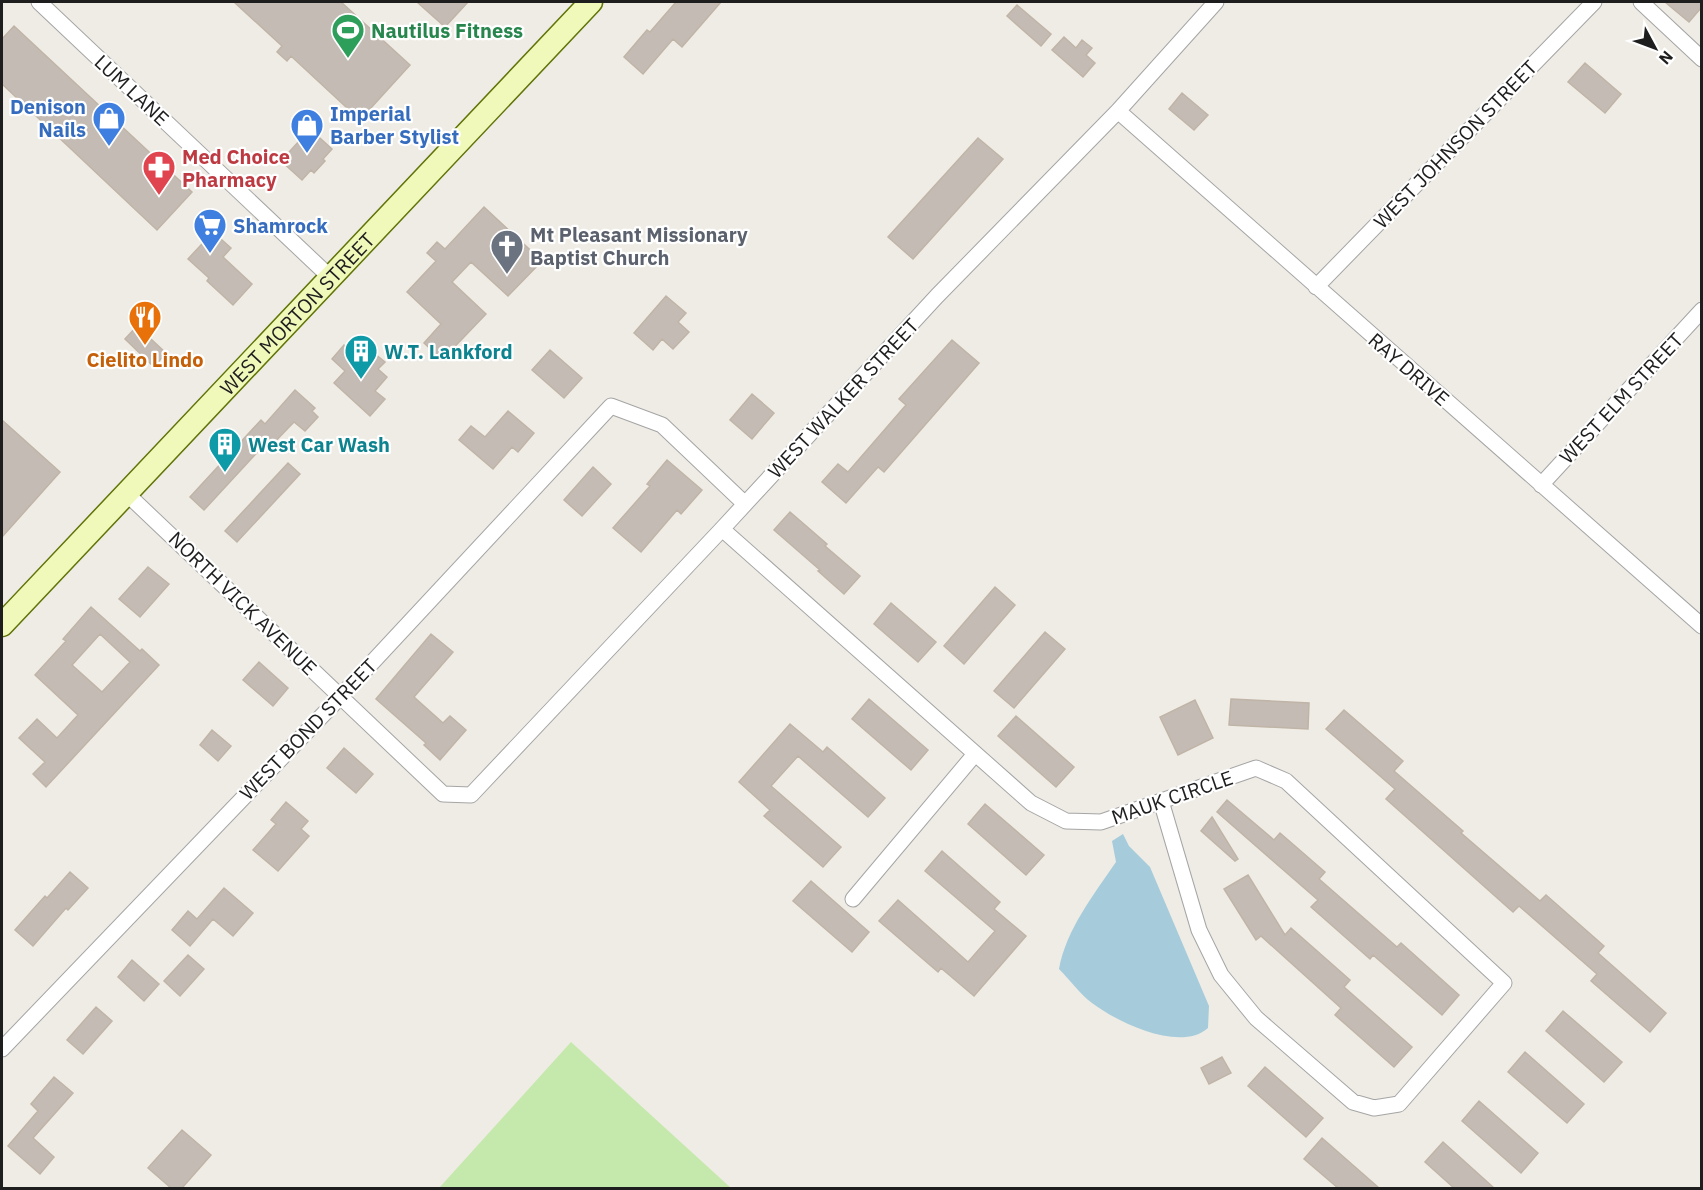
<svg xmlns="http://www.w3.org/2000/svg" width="1703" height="1190" viewBox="0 0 1703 1190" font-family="'IBM Plex Sans',sans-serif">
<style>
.grass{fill:#c5e8ac}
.water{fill:#a6ccdc}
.building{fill:#c4bcb4;stroke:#c0b4a7;stroke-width:1.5;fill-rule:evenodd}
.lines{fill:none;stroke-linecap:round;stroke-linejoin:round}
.minor-casing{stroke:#a5a5a5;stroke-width:17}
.secondary-casing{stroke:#607407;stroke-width:25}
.minor{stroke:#fff;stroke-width:15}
.secondary{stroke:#f0f8ba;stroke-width:22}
.labels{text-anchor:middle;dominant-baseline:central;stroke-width:4.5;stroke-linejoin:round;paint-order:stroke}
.leisure-label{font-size:20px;font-weight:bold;fill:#27864d;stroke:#fff;text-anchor:start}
.street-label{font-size:20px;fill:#1e1e1e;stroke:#fff}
.shop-label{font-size:20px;font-weight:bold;fill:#366cbe;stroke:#fff;text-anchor:start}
.health-label{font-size:20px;font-weight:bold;fill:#be3a42;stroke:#fff;text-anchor:start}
.worship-label{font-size:20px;font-weight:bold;fill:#5b616d;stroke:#fff;text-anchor:start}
.culture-label{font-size:20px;font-weight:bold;fill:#0d838f;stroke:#fff;text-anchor:start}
.food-label{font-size:20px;font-weight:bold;fill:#c56008;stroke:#fff}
</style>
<rect width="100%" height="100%" fill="#efece5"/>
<path class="grass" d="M571 1042 731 1188H439Z"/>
<path class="water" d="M1123 834 1129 846 1150 867 1209 1006 1208 1028C1180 1053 1117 1022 1092 1003 1080 994 1070 980 1059 969 1066 930 1094 894 1116 862L1112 841Z"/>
<path class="building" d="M234 2H341L410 65 360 120 291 56 287 61 277 52 282 46Z
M417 2H468L445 27Z
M676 2H721L682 47 673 39 643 74 624 57 647 30 650 32Z
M1665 2H1701V8L1689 22Z
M1017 5 1051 34 1041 46 1007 16Z
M14 26 192 192 157 230 2 84V39Z
M1064 37 1076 48 1082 40 1092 48 1086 55 1095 63 1083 77 1052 50Z
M1585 63 1621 94 1605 113 1568 82Z
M1182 93 1208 115 1194 130 1169 109Z
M310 129 332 149 323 159 325 161 314 173 311 170 302 180 281 161Z
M978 138 1003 159 913 259 888 237Z
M484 207 542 261 508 296 471 262 452 282 486 314 442 360 424 343 441 324 407 292 436 261 427 253 437 242 445 249Z
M213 232 231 248 223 257 252 284 233 305 207 281 209 278 188 259Z
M666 296 686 313 678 322 689 332 673 349 662 339 653 350 634 333Z
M137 326 166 353 154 367 125 339Z
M952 340 979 363 884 472 878 467 846 503 822 482 838 464 848 472 906 405 899 399Z
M344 345 365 364 374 353 385 362 378 369 387 377 375 391 385 399 370 416 334 383 345 371 332 359Z
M550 350 582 378 564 398 532 370Z
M295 390 315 408 312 411 318 417 305 431 294 422 268 449 264 445 204 510 190 497 261 420 265 424Z
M752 394 774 413 752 439 730 420Z
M508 411 534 433 518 452 512 447 493 469 459 440 471 426 485 437Z
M2 420 60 472 2 537Z
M667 460 702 490 681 514 677 510 641 552 613 528 650 486 647 484Z
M288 463 300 474 237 542 225 531Z
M593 467 611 484 582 516 564 500Z
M790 512 827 544 825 546 860 576 844 594 818 571 820 570 774 530Z
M148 567 169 584 140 617 119 599Z
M995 587 1015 605 964 664 944 646Z
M891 603 936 642 918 662 874 624Z
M91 607 140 651 142 649 159 665 46 787 33 774 45 762 19 738 37 719 57 738 78 715 35 675 66 641 63 639ZM100 634 130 662 102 692 72 665Z
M1045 632 1065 649 1014 708 994 691Z
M431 634 453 652 414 697 443 723 450 716 466 730 440 760 424 745 426 743 376 699Z
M259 662 288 688 273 706 243 680Z
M869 699 928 750 911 770 852 719Z
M1231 699 1309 703 1308 729 1229 725Z
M1195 700 1213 738 1178 755 1160 717Z
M1344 710 1403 761 1394 771 1463 831 1461 833 1540 901 1546 895 1604 946 1598 953 1666 1013 1650 1032 1591 981 1597 974 1519 906 1513 912 1386 799 1395 789 1326 729Z
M1016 716 1074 767 1056 787 998 736Z
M790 724 823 752 827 747 885 798 868 817 798 756 771 786 841 847 823 867 764 816 770 810 739 782Z
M212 730 231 746 218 761 200 745Z
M344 748 373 774 356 793 327 768Z
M1227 800 1274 840 1280 833 1325 872 1319 879 1397 947 1401 943 1459 995 1442 1015 1373 955 1370 959 1311 907 1318 900 1217 812Z
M286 802 308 821 301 829 309 836 278 871 253 850 276 824 271 820Z
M985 804 1044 855 1026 875 968 824Z
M1212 817 1238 859 1235 861 1201 831Z
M942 851 1000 902 994 909 1026 936 974 996 941 968 938 972 879 921 898 900 968 962 995 931 925 871Z
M70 872 88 888 68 910 66 908 33 946 15 930 45 896 47 898Z
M1248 875 1285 935 1291 928 1350 980 1344 987 1412 1047 1394 1067 1335 1015 1341 1008 1261 936 1256 940 1224 889Z
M811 881 869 932 852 952 793 901Z
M224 888 253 913 233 936 213 919 190 946 172 930 188 911 197 919Z
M188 955 204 969 180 996 164 981Z
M132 960 159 984 144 1001 118 977Z
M96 1007 112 1021 83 1054 67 1040Z
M1563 1011 1622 1062 1604 1082 1546 1031Z
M1525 1052 1584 1104 1567 1123 1508 1072Z
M1222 1057 1231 1073 1209 1084 1201 1068Z
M1265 1067 1323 1118 1306 1137 1248 1086Z
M54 1077 73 1093 33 1138 54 1157 40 1174 8 1146 38 1111 31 1104Z
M1479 1101 1538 1153 1521 1173 1462 1121Z
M182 1130 211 1155 182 1188H171L148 1168Z
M1322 1138 1379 1188H1338L1304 1159Z
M1443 1142 1494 1188H1454L1425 1162Z"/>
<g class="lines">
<defs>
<path id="minor" d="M39 2 331 278
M1641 2 1702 59
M1118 111 1702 626
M1316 287 1594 2
M1541 485 1702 310
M126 493 443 794 471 795 722 529 937 296 1118 111 1216 2
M722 529 1031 803 1066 821 1101 822 1256 768 1286 781 1504 983 1399 1104 1374 1108 1353 1102 1256 1018 1221 975 1199 930 1161 801
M853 899 975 754
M2 1049 341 696 611 406 662 425 745 504"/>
<g id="secondary">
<path id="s1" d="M2 625 591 2"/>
</g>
</defs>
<use href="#minor" class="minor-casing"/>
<use href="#secondary" class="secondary-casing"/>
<use href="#minor" class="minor"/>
<use href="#secondary" class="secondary"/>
</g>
<defs>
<symbol id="stadium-pin" viewBox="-11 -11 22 30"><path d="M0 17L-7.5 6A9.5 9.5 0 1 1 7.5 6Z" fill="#2e9e5b" stroke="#fff"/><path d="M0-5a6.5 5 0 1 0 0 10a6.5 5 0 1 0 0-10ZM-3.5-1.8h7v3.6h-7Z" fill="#fff"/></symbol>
<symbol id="shop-pin" viewBox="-11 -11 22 30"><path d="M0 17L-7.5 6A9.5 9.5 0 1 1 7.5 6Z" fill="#3f7fe0" stroke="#fff"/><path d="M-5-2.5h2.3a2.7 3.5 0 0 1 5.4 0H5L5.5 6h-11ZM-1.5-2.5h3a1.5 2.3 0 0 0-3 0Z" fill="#fff"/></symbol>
<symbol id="pharmacy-pin" viewBox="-11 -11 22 30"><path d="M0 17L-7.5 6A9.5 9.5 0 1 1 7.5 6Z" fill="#e0444e" stroke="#fff"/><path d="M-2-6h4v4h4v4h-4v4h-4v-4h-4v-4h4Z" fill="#fff"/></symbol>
<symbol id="supermarket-pin" viewBox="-11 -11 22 30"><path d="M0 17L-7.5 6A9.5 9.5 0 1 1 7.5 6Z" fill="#3f7fe0" stroke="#fff"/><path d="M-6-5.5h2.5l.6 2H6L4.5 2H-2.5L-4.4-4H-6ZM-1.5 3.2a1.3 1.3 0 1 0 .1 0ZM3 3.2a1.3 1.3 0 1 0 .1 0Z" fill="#fff"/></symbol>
<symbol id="church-pin" viewBox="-11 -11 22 30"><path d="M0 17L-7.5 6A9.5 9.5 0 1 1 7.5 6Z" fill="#6b7280" stroke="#fff"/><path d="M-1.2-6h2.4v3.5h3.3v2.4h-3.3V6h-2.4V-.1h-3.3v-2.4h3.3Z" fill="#fff"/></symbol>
<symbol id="restaurant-pin" viewBox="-11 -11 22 30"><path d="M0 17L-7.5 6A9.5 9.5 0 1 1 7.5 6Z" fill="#e8710a" stroke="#fff"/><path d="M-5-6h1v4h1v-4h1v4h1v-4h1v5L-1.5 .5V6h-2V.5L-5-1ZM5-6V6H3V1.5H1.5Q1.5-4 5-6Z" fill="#fff"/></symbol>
<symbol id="building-pin" viewBox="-11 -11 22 30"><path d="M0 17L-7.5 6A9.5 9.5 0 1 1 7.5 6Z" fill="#0f9aa8" stroke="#fff"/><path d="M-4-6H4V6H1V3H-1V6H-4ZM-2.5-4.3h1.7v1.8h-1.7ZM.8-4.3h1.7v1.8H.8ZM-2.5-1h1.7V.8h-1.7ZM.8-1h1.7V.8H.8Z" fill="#fff"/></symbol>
</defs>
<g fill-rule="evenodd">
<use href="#stadium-pin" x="329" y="11" width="38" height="52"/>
<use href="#shop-pin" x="90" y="99" width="38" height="52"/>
<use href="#shop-pin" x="288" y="106" width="38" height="52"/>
<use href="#pharmacy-pin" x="140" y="148" width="38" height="52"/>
<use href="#supermarket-pin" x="191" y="206" width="38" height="52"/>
<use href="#church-pin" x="488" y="227" width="38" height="52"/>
<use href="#restaurant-pin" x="126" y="298" width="38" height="52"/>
<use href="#building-pin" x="342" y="332" width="38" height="52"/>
<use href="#building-pin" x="206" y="425" width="38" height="52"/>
</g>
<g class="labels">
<g class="leisure-label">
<text x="371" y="30">Nautilus Fitness</text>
</g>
<g class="street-label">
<text transform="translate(132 90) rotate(43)">LUM LANE</text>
<text transform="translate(1455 144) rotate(-46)">WEST JOHNSON STREET</text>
<text stroke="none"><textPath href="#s1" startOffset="429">WEST MORTON STREET</textPath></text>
<text transform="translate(1409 369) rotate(41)">RAY DRIVE</text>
<text transform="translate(843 398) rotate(-47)">WEST WALKER STREET</text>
<text transform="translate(1621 398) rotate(-47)">WEST ELM STREET</text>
<text transform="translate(243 603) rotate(44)">NORTH VICK AVENUE</text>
<text transform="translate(308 729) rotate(-46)">WEST BOND STREET</text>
<text transform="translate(1172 797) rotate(-19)">MAUK CIRCLE</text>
</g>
<g class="shop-label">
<text x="86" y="106" text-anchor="end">Denison<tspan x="86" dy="23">Nails</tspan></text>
<text x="330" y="113">Imperial<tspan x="330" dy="23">Barber Stylist</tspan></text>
<text x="233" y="225">Shamrock</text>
</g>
<g class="health-label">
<text x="182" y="156">Med Choice<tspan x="182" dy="23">Pharmacy</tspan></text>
</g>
<g class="worship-label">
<text x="530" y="234">Mt Pleasant Missionary<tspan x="530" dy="23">Baptist Church</tspan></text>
</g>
<g class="culture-label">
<text x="384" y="351">W.T. Lankford</text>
<text x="248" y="444">West Car Wash</text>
</g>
<g class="food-label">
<text x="145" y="359">Cielito Lindo</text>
</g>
</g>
<rect width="1703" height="1190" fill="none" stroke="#1e1e1e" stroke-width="6"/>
<g transform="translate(1655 48) rotate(131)" stroke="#ffffff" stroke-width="4.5" paint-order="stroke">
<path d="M0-4.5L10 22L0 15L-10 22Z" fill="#1e1e1e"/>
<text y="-9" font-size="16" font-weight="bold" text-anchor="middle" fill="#1e1e1e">N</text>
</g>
</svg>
